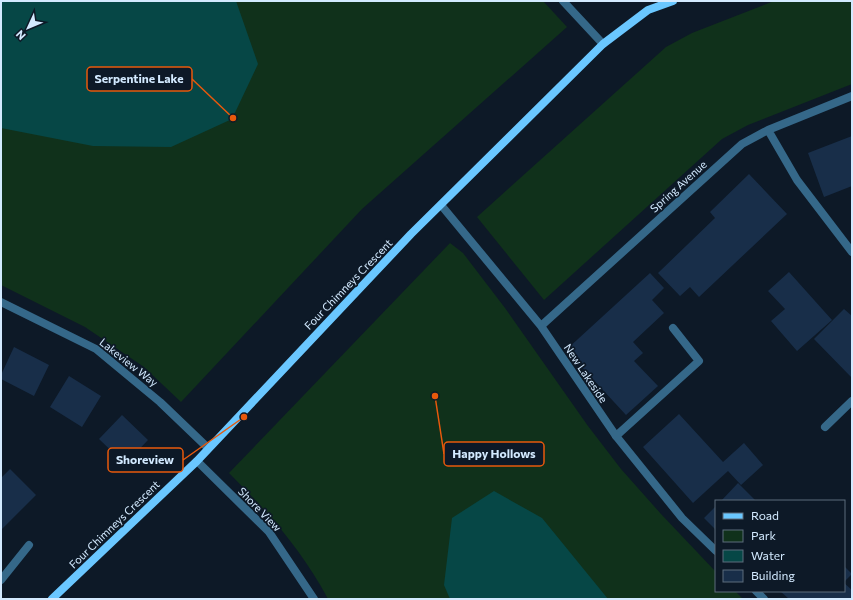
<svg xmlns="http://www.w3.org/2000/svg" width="853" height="600" viewBox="0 0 853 600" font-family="Commissioner,sans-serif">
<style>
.green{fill:#10311b}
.water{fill:#064746}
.building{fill:#182e49}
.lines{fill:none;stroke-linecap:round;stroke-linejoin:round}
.lane{stroke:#356889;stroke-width:8}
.street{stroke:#356889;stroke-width:8}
.secondary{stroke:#6ac7ff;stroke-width:8}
.labels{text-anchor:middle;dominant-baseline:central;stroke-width:3.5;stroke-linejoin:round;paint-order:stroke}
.street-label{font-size:11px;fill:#d3eaff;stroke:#0d1927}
.leader{fill:none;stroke:#e8590c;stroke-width:1.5}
.callout-dot{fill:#e8590c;stroke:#0d1927;stroke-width:1.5}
.callout{fill:#0d1927;stroke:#e8590c;stroke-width:1.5}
.callout-label{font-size:12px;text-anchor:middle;font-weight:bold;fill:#d3eaff}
</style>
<rect width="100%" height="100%" fill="#0d1927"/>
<path class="green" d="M1 1H543L567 27 362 209 181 402 144 367 85 327 1 285Z
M774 1H852V84L748 125 722 139 544 300 477 217 666 47 692 33Z
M450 243 463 253 505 308 588 426 621 469 661 514 716 572V591H735L743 599H328C302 550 268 512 229 473Z"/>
<path class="water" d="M1 1H236L258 64 232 119 171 147 93 146 1 128Z
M494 491 542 518 608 599H450L444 585 452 518Z"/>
<path class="building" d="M852 136V186L824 197 808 153Z
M749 174 787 214 699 297 690 287 680 296 658 273 715 218 710 212Z
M789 272 832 320 797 351 771 321 785 309 768 291Z
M650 273 664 288 652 300 664 313 633 342 643 353 634 361 658 386 626 415 566 350Z
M844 309 852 316V378L814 339Z
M14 347 49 365 34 396 1 379V375Z
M69 376 101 396 82 427 50 407Z
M679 414 723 462 744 443 763 465 741 485 728 471 693 503 643 447Z
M122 415 148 440 125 464 99 439Z
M10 469 36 495 2 529 1 478Z
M738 483 756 501H721Z
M716 506V530L704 518Z
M844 566 852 574 844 582Z
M844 583 852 590V599H789L780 591H844Z"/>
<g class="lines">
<path class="lane" d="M825 427 852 401
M616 436 699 361 673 328
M1 580 29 545"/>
<path class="street" d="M563 1 603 44
M768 130 797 180 852 252
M441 205 541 326 616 436 682 518 716 551
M1 302 96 349 160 402 208 448
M541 326 742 144 768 130 852 96
M197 461 269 532 314 599
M756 591 764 599"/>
<path class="secondary" d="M52 599 197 461 411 234 603 44 648 10 673 1"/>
</g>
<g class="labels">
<g class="street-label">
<text transform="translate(678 186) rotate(-42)">Spring Avenue</text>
<text transform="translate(348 284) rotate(-46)">Four Chimneys Crescent</text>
<text transform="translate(129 362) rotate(38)">Lakeview Way</text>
<text transform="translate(586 373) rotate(56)">New Lakeside</text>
<text transform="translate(260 509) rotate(46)">Shore View</text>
<text transform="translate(114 524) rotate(-44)">Four Chimneys Crescent</text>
</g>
</g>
<path class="leader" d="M233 118L192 79M435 396L444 454M244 417L183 460"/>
<g class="callout-dot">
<circle cx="233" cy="118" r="4"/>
<circle cx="435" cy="396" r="4"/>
<circle cx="244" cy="417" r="4"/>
</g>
<g class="callout">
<rect x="87" y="67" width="105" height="24" rx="4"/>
<rect x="444" y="442" width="100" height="24" rx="4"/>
<rect x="108" y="448" width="75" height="24" rx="4"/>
</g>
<g class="callout-label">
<text x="139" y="83">Serpentine Lake</text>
<text x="494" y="458">Happy Hollows</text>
<text x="145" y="464">Shoreview</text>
</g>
<rect width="853" height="600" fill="none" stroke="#d3eaff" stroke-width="4"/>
<rect x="715" y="500" width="130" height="92" fill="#0d1927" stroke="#5c6d7d"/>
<rect x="723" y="513" width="20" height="6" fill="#6ac7ff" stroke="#5c6d7d"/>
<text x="751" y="520" font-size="12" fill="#d3eaff">Road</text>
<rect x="723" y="530" width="20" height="12" fill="#10311b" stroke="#5c6d7d"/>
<text x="751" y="540" font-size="12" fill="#d3eaff">Park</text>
<rect x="723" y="550" width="20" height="12" fill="#064746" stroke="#5c6d7d"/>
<text x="751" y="560" font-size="12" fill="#d3eaff">Water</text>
<rect x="723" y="570" width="20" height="12" fill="#182e49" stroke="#5c6d7d"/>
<text x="751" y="580" font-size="12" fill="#d3eaff">Building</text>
<g transform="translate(28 28) rotate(226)" stroke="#0d1927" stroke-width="3" paint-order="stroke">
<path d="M0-3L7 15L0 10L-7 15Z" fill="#d3eaff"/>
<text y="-6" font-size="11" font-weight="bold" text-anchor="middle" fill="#d3eaff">N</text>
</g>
</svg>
